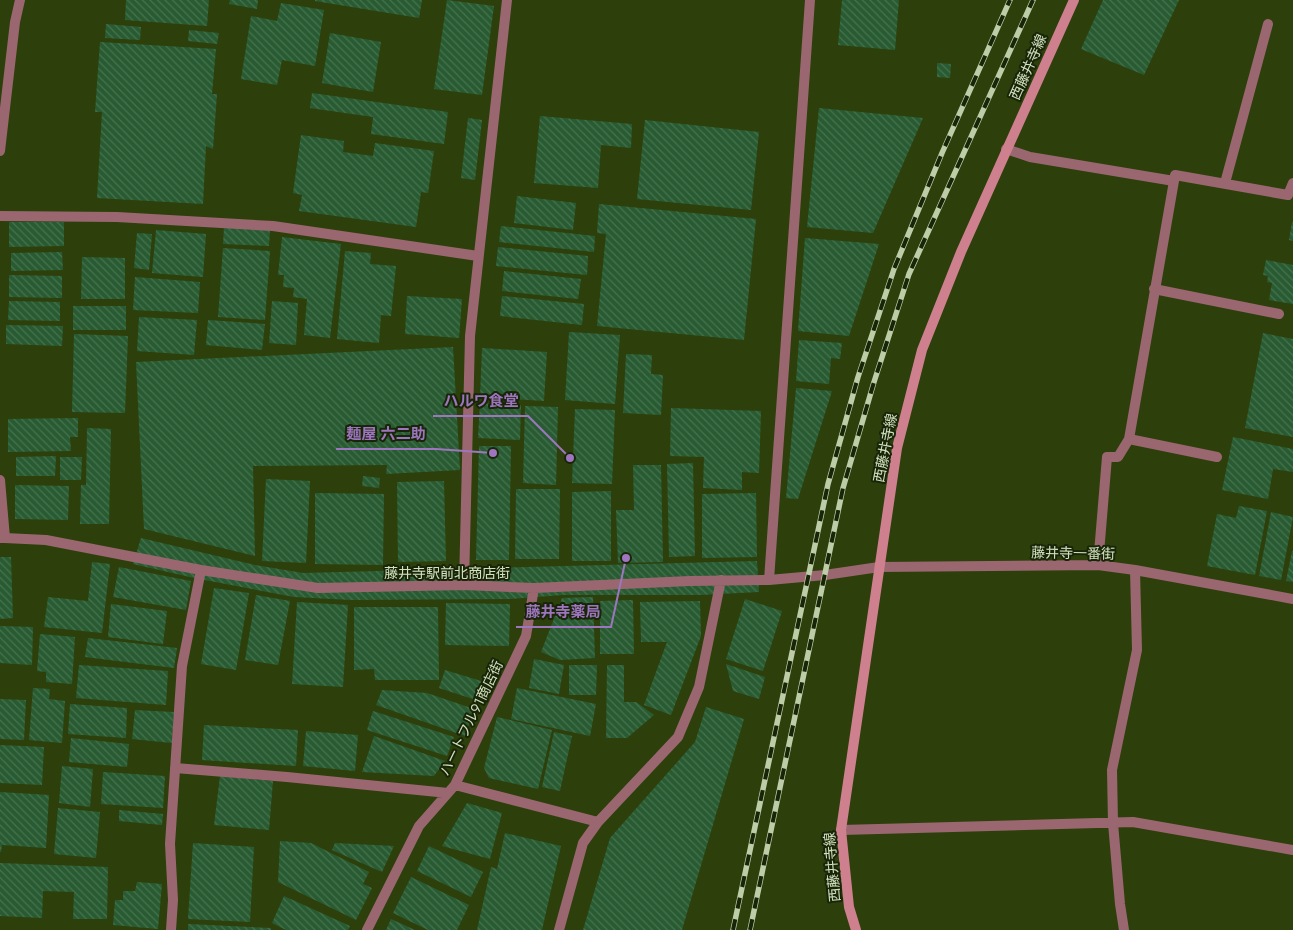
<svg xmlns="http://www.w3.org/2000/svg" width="1293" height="930" viewBox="0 0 1293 930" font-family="Jost,'Noto Sans JP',sans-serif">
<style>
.building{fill:url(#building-back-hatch)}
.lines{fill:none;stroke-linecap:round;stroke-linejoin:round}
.street{stroke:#9a6770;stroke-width:10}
.secondary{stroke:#cf808f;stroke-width:10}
.rail-casing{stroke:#bdcda8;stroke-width:5.5}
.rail{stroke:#192508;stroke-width:4;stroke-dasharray:11;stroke-linecap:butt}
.labels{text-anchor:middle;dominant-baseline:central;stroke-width:4;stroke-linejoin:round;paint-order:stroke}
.street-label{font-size:14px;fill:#d2e2bf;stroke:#192508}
.leader{fill:none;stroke:#9e75bf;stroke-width:2}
.callout-dot{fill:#9e75bf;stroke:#192508;stroke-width:2}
.callout-label{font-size:15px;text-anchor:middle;font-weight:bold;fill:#9e75bf;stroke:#192508;stroke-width:4;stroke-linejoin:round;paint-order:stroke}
</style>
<defs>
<pattern id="building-back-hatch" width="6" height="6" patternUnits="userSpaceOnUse" patternTransform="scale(1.25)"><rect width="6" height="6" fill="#285b32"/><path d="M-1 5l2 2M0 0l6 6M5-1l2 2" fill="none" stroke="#46724e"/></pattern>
</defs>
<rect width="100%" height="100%" fill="#2d400b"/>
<path class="building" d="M126 0H209L207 26 125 20Z
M230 0H258L257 9 229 4Z
M315 0H422L419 18 315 1Z
M447 0 494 6 482 95 434 89Z
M842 0H899L895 50 838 45Z
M1103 0H1179L1144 75 1081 49Z
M281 3 324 10 315 66 282 60 277 85 241 79 251 16 277 21Z
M106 24 141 27 140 40 105 38Z
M189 30 219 33 217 44 188 41Z
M330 33 381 42 373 92 322 83Z
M100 42 216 49 212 94H217L213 149 206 146 203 204 97 198 102 112H95Z
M937 63 951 64 950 78 937 77Z
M312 93 448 112 444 144 371 134 373 117 310 108Z
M819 108 923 118 873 233 807 227Z
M540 116 632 124 631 148 601 145 598 188 534 183Z
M468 118 482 120 475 180 461 178Z
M645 120 759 132 751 210 637 199Z
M301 135 344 141 343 152 373 156 375 143 434 151 428 193 421 192 416 227 299 211 302 195 293 193Z
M517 196 576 203 573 230 514 223Z
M599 204 756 219 744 340 597 326 606 234 597 233Z
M9 222H64V246L9 247Z
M1292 222H1293V241L1289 240Z
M501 226 595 236 594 252 499 242Z
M224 227 270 230 269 246 223 244Z
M156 230 206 234 203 277 152 273Z
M137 233 152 234 149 270 134 268Z
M282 237 341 244 330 338 304 335 307 299 293 297 294 288 283 287 284 275H278Z
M805 238 879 244 849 336 798 331Z
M498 247 588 256 587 275 496 266Z
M223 248 270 251 265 320 218 317Z
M345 251 371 253 370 264 396 266 391 316 381 315 379 343 337 339Z
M62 252 63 270 11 271V253Z
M82 257 125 258V299H81Z
M1266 260 1293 265V304L1269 300 1272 283 1267 282 1268 276 1263 275Z
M504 271 581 279 578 299 502 291Z
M9 275 62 276V298L9 297Z
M135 277 200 282 198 313 133 310Z
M407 296 462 299 459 338 405 334Z
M502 296 584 304 582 325 500 316Z
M9 301 60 302V321L8 320Z
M272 301 298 303 296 345 269 343Z
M73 306H126V330H73Z
M139 317 197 320 194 355 137 351Z
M208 320 265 324 262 350 206 345Z
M6 325 63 326 62 346 6 344Z
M569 332 620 335 615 404 565 400Z
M1263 333 1293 339V437L1245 428Z
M74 334 128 336 125 413 72 412Z
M799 340 842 343 840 359 831 358 829 384 796 381Z
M453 347 460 470 386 474 387 465 253 466 255 556 144 529 136 362Z
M482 348 547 352 544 401 480 397Z
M626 354 652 355 651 374 663 375 661 415 623 413Z
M796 388 832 391 798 499 786 498Z
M480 403 521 405 520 440 478 438Z
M525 406 558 407 556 485 523 483Z
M671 408 761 411 759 473 742 472V490L703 488 704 457 670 456Z
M575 409 615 410 612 484 572 483Z
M78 418V437H70L71 451 8 452V419Z
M87 428 111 429 109 524H80L81 485H86Z
M1233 437 1293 449V472L1273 469 1268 499 1222 490Z
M479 446H511L509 560H476Z
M56 456 55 476H16V457Z
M60 457H82L81 480H60Z
M693 463 695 556 669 557 667 464Z
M633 465H661L663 562 618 563 616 510H634Z
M363 476 380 478 379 488 362 486Z
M266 479 310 481 306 563 262 561Z
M444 481 446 561 398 562 397 482Z
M15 485 69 486 68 520 15 519Z
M516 489H560L559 559H515Z
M611 491V561H572V492Z
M315 493 384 494 383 565 315 564Z
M756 493 757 557 702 558V494Z
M1239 506 1267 511 1255 575 1207 566 1217 514 1236 518Z
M1271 512 1293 517 1281 580 1259 576Z
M141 538 255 565 303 573 757 561 759 592 701 595H563L510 599 351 600 294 597 194 578 133 564Z
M1292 551H1293V582L1286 581Z
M0 557H11L13 618 0 619Z
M92 562 110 564 102 633 44 627 48 597 88 601Z
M119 567 191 581 186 610 113 597Z
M214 588 249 593 236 670 201 664Z
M256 595 290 601 278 665 245 660Z
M593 597 595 658 560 660 541 652 562 598Z
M745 599 782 611 763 671 726 659Z
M633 600 634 654H600V601Z
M700 601 701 636 671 715 644 705 667 642H641L640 602Z
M297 602 348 605 343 687 292 684Z
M446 603 510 604 509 646 445 645Z
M111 604 167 611 163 644 108 637Z
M354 607H438L439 680H375L374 669 354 670Z
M0 626 33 627 32 665 0 663Z
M40 634 75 637 72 684 46 682V672L37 671Z
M88 638 177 648 174 668 85 657Z
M534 659 564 665 559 694 529 688Z
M726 664 765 677 759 699 733 691Z
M79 665 168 671 166 705 76 698Z
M569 665H597L596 695H569Z
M607 665H624V702H636L654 715 627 738H606Z
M445 670 491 684 485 703 439 688Z
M33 688 50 689 49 699 65 701 62 743 29 740Z
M517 688 596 704 590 736 511 719Z
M382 690 427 693 474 709 465 736 376 705Z
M0 699 26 700 24 740 0 739Z
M70 704 127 708 126 738 68 734Z
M706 707 744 719 682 930H583L610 838 695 742Z
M135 710 174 712 172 743 132 739Z
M373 711 454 737 447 756 367 730Z
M497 717 552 730 538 789 489 778 484 768Z
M204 725 298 730 296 766 202 760Z
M306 731 358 735 355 771 303 766Z
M554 732 572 736 560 791 542 787Z
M374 736 445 761 434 776 362 772Z
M71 738 129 744 127 767 69 762Z
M0 745 44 747 42 785 0 783Z
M62 766 93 769 90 807 59 803Z
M103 772 165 776 163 808 101 804Z
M220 776 273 781 269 830 214 825Z
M0 792 49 795 46 848 2 845 1 852H0Z
M467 803 502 813 490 859 442 846Z
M58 808 100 812 96 858 54 854Z
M119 810 163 814 162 825 119 821Z
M505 833 561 846 542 930H477L491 867 497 869Z
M280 841 311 843 369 872 363 884 372 888 356 920 278 882Z
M193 843 254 847 250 922 188 919Z
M335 843 394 846 382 872 332 850Z
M429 846 483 872 471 897 417 871Z
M0 863 108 867 107 919H73L74 892 43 891 42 918 0 916Z
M411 877 469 905 457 930H428L393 913Z
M137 882 162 884 158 929 113 925 115 900H123V891H135Z
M284 896 350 926 348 930H286L272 923Z
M391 919 415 930H386Z
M188 924 271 928V930H188Z"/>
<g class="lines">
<path class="street" d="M1006 149 1030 157 1174 181 1129 439 1118 457H1107L1098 565
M0 151 15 22 20 0
M1174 181 1175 175 1288 195 1293 183
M1225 183 1268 24
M0 216 117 217 273 226 478 256
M1154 289 1279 314
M1129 439 1217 457
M0 480 5 538
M0 538H5L46 540 201 570 318 588 464 585 534 588 690 581 769 580 825 575 879 567 1098 565 1135 570 1293 599
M769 580 810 0
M464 585 470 336 507 0
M175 768 287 777 448 793
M455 785 598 822
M841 830 1133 822 1293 850
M171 930 173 900 170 844 182 666 201 570
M367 930 419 826 455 785 526 636 534 588
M559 930 583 843 598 822 678 737 699 687 721 580
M1124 930 1120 904 1113 823 1112 770 1137 650 1135 570"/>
<path class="secondary" d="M856 930 849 907 841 830 897 448 922 350 961 252 1074 0"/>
<defs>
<path id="rail" d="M733 930 828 484 858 377 894 269 942 153 1010 0
M750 930 843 488 874 382 909 274 1033 0"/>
</defs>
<use href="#rail" class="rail-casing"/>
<use href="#rail" class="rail"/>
</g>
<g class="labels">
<g class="street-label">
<text transform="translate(1028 67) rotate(-66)">西藤井寺線</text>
<text transform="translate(885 448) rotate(-79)">西藤井寺線</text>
<text transform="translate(1073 553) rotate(1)">藤井寺一番街</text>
<text x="447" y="573">藤井寺駅前北商店街</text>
<text transform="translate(471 718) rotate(-64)">ハートフル91商店街</text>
<text transform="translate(832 867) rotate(-95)">西藤井寺線</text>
</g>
</g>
<path class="leader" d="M570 458L528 416H433M493 453L436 449H336M626 558L611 627H516"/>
<g class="callout-dot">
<circle cx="570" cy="458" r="5"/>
<circle cx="493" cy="453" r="5"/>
<circle cx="626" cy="558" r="5"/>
</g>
<g class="callout-label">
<text x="481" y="406">ハルワ食堂</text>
<text x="386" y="439">麺屋 六二助</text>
<text x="563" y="617">藤井寺薬局</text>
</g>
</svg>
